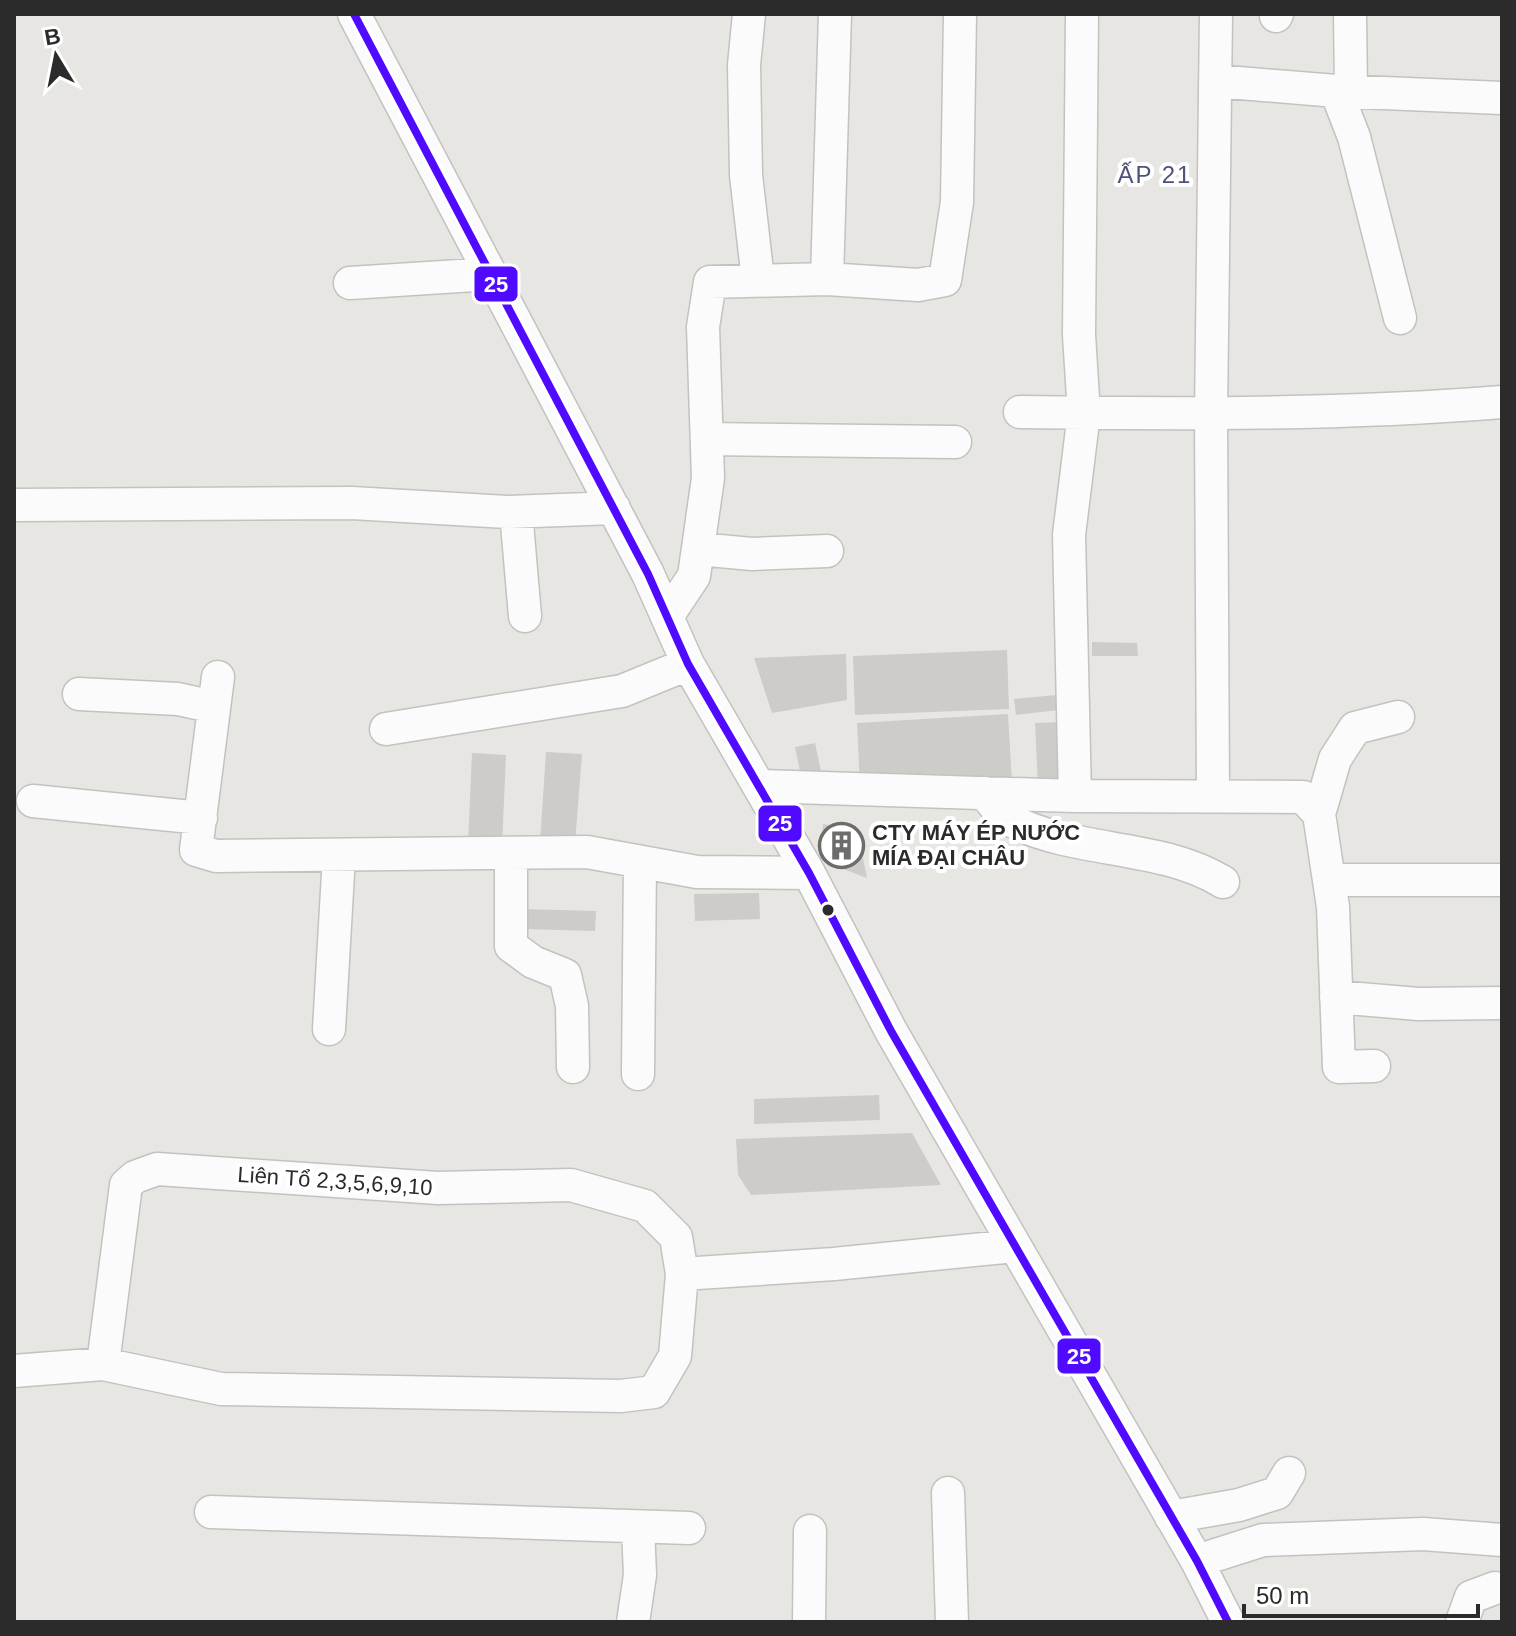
<svg xmlns="http://www.w3.org/2000/svg" width="1516" height="1636" viewBox="0 0 1516 1636" font-family="Helvetica,sans-serif">
<style>
.building{fill:#cdccc9}
.lines{fill:none;stroke-linecap:round;stroke-linejoin:round}
.minor-casing{stroke:#c2c2c1;stroke-width:35}
.minor{stroke:#fcfbfb;stroke-width:32}
.bus-1-casing{stroke:#fff;stroke-width:14}
.bus-1{stroke:#4f0aff;stroke-width:8}
.bus-dot{fill:#2b2b2b;stroke:#fff;stroke-width:3}
.labels{text-anchor:middle;dominant-baseline:central;stroke-width:8;stroke-linejoin:round;paint-order:stroke}
.poi-label{font-size:22px;font-weight:bold;fill:#2b2b2b;stroke:#fff;text-anchor:start}
.street-label{font-size:22px;fill:#2b2b2b;stroke:#fff}
.neighbourhood-label{font-size:24px;letter-spacing:2px;fill:#4f5278;stroke:#fff}
.line-badge{stroke:#fff;stroke-width:3}
.badge-label{font-size:22px;text-anchor:middle;font-weight:bold;fill:#fff}
</style>
<rect width="100%" height="100%" fill="#e8e6e2"/>
<path class="building" d="M1092 642 1137 643 1138 656H1092Z
M1007 650 1009 709 855 715 853 656Z
M846 654 847 700 772 713 754 658Z
M1057 695 1058 710 1016 715 1014 699Z
M1008 714 1012 782 860 786 857 723Z
M1060 722 1063 786 1038 788 1035 723Z
M815 743 823 781 803 786 795 747Z
M546 752 582 754 575 844 540 842Z
M472 753 506 755 502 846 468 844Z
M823 824 857 830 867 878 820 860Z
M759 893 760 919 695 921 694 894Z
M522 909 596 911 595 931 521 929Z
M879 1095 880 1120 754 1124V1099Z
M912 1133 941 1185 751 1195 738 1175 736 1139Z"/>
<g class="lines">
<defs>
<path id="minor" d="M354 14 648 574 688 664 809 873 891 1031 1197 1561 1228 1622
M749 14 744 65 746 175 758 280
M1350 14 1351 91
M1276 16 1277 14
M1215 81 1336 91 1354 137 1400 318
M1336 91 1502 98
M827 279 835 14
M350 283 490 274
M1020 412C1181 414 1341 415 1502 402
M707 439 955 442
M14 505 352 503 507 512 614 508
M516 512 525 616
M698 549 752 554 827 551
M668 615 694 576 708 478 703 327 710 282 827 279 918 285 945 280 957 202 960 14
M218 677 196 850 216 856 587 852 697 872 809 873
M79 694 178 699 214 707
M386 729 622 691 688 664
M760 786 1075 796 1303 797 1319 814 1333 907 1339 1067 1374 1066
M985 793C992 802 1000 815 1010 820 1075 854 1159 843 1223 882
M1213 794 1211 415 1216 14
M1075 796 1069 535 1084 413 1079 335 1082 14
M33 801 201 818
M1319 814 1335 759 1355 728 1398 717
M511 856V946L533 962 565 975 572 1006 573 1067
M1329 880H1502
M1336 997 1418 1004 1502 1003
M329 1029 339 856
M638 1074 640 862
M682 1274 834 1264 1014 1246
M14 1371 103 1364 221 1389 621 1396 654 1392 675 1356 682 1274 676 1237 645 1206 571 1185 438 1188 157 1169 135 1177 126 1185 103 1364
M948 1493 952 1622
M211 1512 689 1528
M1171 1517 1239 1505 1277 1493 1289 1473
M1197 1561 1263 1540 1423 1534 1502 1540
M633 1622 640 1575 638 1527
M809 1622 810 1531
M1462 1622 1471 1597 1495 1588"/>
</defs>
<use href="#minor" class="minor-casing"/>
<use href="#minor" class="minor"/>
<defs>
<path id="bus-1" d="M354 14 648 574 688 664 809 873 891 1031 1197 1561 1228 1622"/>
</defs>
<use href="#bus-1" class="bus-1-casing"/>
<use href="#bus-1" class="bus-1"/>
</g>
<defs>
<symbol id="building-ring" viewBox="-11 -11 22 22"><circle r="9.5" fill="#fff" stroke="#6d6c6b" stroke-width="1.5"/><path d="M-4-6H4V6H1V3H-1V6H-4ZM-2.5-4.3h1.7v1.8h-1.7ZM.8-4.3h1.7v1.8H.8ZM-2.5-1h1.7V.8h-1.7ZM.8-1h1.7V.8H.8Z" fill="#6d6c6b"/></symbol>
</defs>
<g fill-rule="evenodd">
<use href="#building-ring" x="816" y="820" width="51" height="51"/>
</g>
<circle class="bus-dot" cx="828" cy="910" r="7"/>
<g class="labels">
<g class="poi-label">
<text x="872" y="832">CTY MÁY ÉP NƯỚC<tspan x="872" dy="25">MÍA ĐẠI CHÂU</tspan></text>
</g>
<g class="street-label">
<text transform="translate(335 1181) rotate(4)">Liên Tổ 2,3,5,6,9,10</text>
</g>
<g class="neighbourhood-label">
<text x="1155" y="174">ẤP 21</text>
</g>
</g>
<g class="line-badge">
<rect x="473" y="265" width="46" height="38" rx="8" fill="#4f0aff"/>
<rect x="757" y="804" width="46" height="39" rx="8" fill="#4f0aff"/>
<rect x="1056" y="1337" width="46" height="38" rx="8" fill="#4f0aff"/>
</g>
<g class="badge-label">
<text x="496" y="292">25</text>
<text x="780" y="831">25</text>
<text x="1079" y="1364">25</text>
</g>
<rect width="1516" height="1636" fill="none" stroke="#2b2b2b" stroke-width="32"/>
<g transform="translate(56 56) rotate(350)" stroke="#ffffff" stroke-width="6" paint-order="stroke">
<path d="M0-6L14 30L0 20L-14 30Z" fill="#2b2b2b"/>
<text y="-12" font-size="22" font-weight="bold" text-anchor="middle" fill="#2b2b2b">B</text>
</g>
<path d="M1244 1604v12h234v-12" fill="none" stroke="#2b2b2b" stroke-width="4"/>
<text x="1256" y="1604" font-size="24" fill="#2b2b2b" stroke="#ffffff" stroke-width="6" paint-order="stroke">50 m</text>
</svg>
